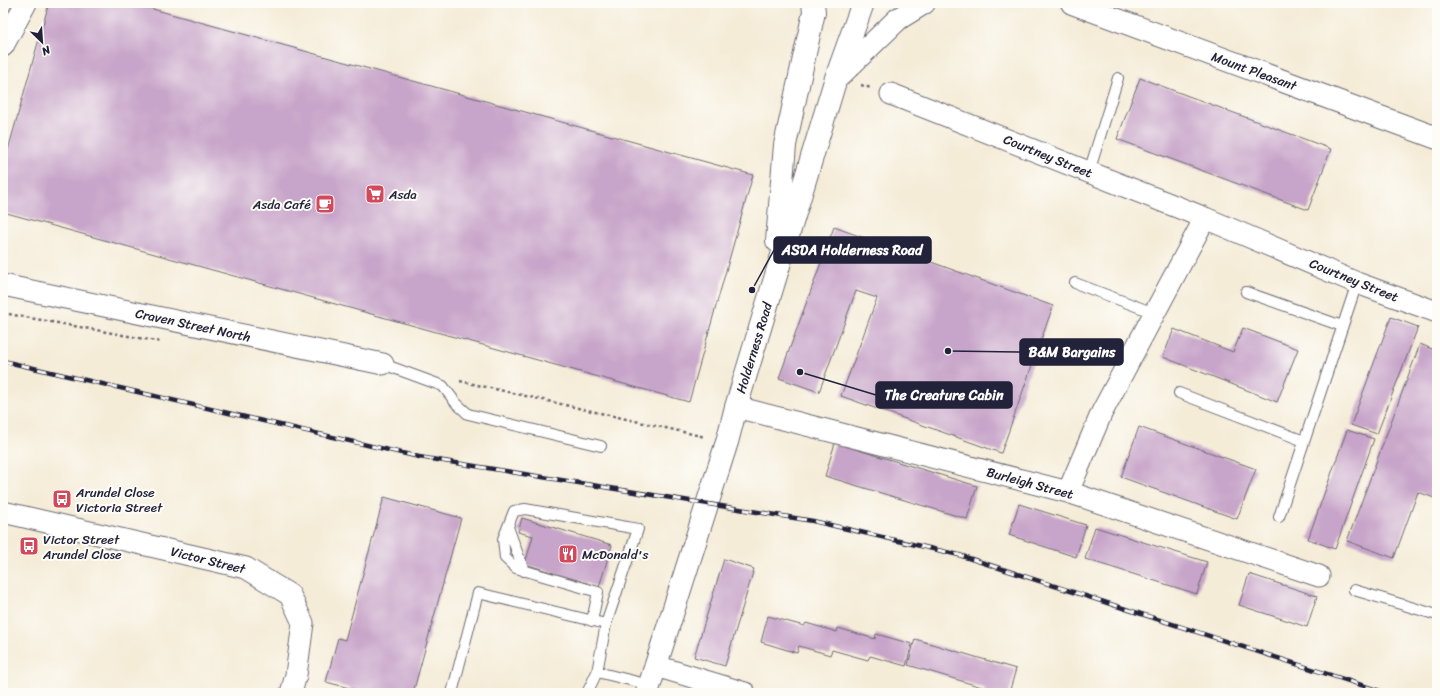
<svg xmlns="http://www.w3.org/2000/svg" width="1440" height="696" viewBox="0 0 1440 696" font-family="Sriracha,sans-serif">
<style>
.building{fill:#c7a4c9}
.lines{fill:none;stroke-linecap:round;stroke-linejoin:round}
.lane-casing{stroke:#6c6972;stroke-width:12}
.street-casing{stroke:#6c6972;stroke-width:23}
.highway-casing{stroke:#6c6972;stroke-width:24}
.path{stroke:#6c6972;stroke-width:2.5;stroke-dasharray:3 3;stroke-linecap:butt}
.lane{stroke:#fff;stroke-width:10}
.street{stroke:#fff;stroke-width:21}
.highway{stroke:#fff;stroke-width:22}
.rail-casing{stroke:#22223b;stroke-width:4.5}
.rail{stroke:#fdfcf7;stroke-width:3;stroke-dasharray:9;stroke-linecap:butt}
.labels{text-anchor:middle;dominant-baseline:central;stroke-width:4;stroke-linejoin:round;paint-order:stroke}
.street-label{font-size:13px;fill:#22223b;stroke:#fdfcf7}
.poi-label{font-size:13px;fill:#22223b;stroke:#fdfcf7;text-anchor:start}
.leader{fill:none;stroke:#22223b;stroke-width:1.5}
.callout-dot{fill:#22223b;stroke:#fdfcf7;stroke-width:1.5}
.callout{fill:#22223b;stroke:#22223b;stroke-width:1.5}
.callout-label{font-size:14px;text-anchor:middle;font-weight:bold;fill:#fff}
</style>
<rect width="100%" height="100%" fill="#fdfcf7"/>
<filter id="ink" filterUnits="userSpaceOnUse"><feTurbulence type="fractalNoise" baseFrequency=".025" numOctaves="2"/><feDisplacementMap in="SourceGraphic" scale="8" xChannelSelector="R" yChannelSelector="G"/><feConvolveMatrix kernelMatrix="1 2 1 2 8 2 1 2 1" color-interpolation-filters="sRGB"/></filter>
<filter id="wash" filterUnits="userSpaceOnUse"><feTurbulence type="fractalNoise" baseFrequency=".012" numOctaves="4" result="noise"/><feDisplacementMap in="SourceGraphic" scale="16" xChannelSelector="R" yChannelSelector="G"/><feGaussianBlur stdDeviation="0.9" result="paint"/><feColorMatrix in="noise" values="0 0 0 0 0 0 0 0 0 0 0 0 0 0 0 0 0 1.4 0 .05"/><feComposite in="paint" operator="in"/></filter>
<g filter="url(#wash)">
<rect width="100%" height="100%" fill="#f5ecd8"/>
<g id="blocks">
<path class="building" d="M49 3H131L753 175 689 402 3 212V168Z
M1140 78 1331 149 1308 210 1117 139Z
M834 227 1053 306 1001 453 841 396 877 298 856 291 819 392 779 378Z
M1391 317 1418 327 1377 434 1351 425Z
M1243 328 1298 349 1277 402 1163 357 1174 329 1233 352Z
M1420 344 1437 351V499L1418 492 1394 558 1347 541Z
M1139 427 1256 469 1237 519 1121 477Z
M1347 430 1374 439 1335 549 1308 539Z
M835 443 977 486 967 519 825 476Z
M384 497 461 518 413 693H352L353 689 326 682 338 638 345 640Z
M1019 504 1086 525 1076 557 1009 535Z
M522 518 612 545 599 587 525 564 533 536 518 532Z
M1095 527 1207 562 1197 594 1085 559Z
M724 559 754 569 725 666 694 657Z
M1249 574 1317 596 1307 627 1239 605Z
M768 616 804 626 806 623 837 632 838 628 875 639 876 634 912 644 906 666 870 656 868 660 832 650 830 655 799 646 797 653 761 642Z
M915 639 1016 669 1009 693H984L985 688 908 665Z"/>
</g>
</g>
<g filter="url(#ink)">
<use href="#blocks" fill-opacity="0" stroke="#6c6972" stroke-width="1"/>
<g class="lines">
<defs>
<path id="lane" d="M1089 172 1118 78
M1075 283 1154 313
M1246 292 1342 326
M383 364 443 386 456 403 468 414 601 446
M1179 393 1304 441
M1279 517 1357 283
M508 527 524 571
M1354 590 1437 615
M592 621 598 592 516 568 505 558 503 539 514 511 525 509 638 529 606 624
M597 672 650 685
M452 693 478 593 606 624 597 672 587 693"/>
<path id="street" d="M3 46 26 3
M891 94 1205 218
M3 285 383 364
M736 407 1068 492 1319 576
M1068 492 1102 412 1205 218 1357 283 1437 312
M3 512 246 568 290 595 303 623 296 675 291 693
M656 666 745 693"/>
<path id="highway" d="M1072 3 1437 138
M839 76 898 19 924 3
M777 241 785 145 814 12 813 3
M647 693 727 442 736 407 836 78 863 3"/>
</defs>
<use href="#lane" class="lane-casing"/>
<use href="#street" class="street-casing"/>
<use href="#highway" class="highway-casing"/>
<path class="path" d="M861 85 871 88
M3 313 161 342
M460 381 705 437"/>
<use href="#lane" class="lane"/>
<use href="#street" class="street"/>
<use href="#highway" class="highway"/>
<defs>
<path id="rail" d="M3 361 419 457 813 521 959 555 1386 693"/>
</defs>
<use href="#rail" class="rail-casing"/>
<use href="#rail" class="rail"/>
</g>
</g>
<defs>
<symbol id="supermarket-square" viewBox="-11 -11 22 22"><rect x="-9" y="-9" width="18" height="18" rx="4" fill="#d1495b" stroke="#fdfcf7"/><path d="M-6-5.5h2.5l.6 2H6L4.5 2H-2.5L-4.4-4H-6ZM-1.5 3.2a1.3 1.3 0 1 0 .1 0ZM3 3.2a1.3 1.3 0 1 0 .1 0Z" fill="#fff"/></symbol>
<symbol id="cafe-square" viewBox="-11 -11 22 22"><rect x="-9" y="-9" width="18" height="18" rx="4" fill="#d1495b" stroke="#fdfcf7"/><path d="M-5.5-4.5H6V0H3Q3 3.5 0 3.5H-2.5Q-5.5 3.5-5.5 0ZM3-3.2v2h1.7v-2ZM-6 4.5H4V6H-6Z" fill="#fff"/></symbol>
<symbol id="bus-square" viewBox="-11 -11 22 22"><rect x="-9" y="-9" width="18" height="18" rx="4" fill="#d1495b" stroke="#fdfcf7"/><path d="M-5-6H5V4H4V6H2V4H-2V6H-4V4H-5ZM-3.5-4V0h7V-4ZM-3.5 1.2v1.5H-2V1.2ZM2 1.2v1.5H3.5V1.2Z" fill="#fff"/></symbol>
<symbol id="restaurant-square" viewBox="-11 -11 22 22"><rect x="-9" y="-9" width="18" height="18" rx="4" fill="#d1495b" stroke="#fdfcf7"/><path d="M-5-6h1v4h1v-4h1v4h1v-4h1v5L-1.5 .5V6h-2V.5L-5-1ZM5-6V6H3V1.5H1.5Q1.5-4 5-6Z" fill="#fff"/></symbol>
</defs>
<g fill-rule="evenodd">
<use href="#supermarket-square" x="364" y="183" width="22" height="22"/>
<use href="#cafe-square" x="314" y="193" width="22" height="22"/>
<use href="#bus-square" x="51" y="488" width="22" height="22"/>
<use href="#bus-square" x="18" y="535" width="22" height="22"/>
<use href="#restaurant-square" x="557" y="543" width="22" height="22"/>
</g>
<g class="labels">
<g class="street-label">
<text transform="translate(1254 71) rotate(20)">Mount Pleasant</text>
<text transform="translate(1048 156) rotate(22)">Courtney Street</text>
<text transform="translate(1354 280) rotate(22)">Courtney Street</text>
<text transform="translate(193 325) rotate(12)">Craven Street North</text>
<text transform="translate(754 348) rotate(-73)">Holderness Road</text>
<text transform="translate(1030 483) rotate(15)">Burleigh Street</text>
<text transform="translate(208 560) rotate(14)">Victor Street</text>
</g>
<g class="poi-label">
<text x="389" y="194">Asda</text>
<text x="311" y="204" text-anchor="end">Asda Café</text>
<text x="76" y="492">Arundel Close<tspan x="76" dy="15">Victoria Street</tspan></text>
<text x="43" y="539">Victor Street<tspan x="43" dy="15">Arundel Close</tspan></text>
<text x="582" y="554">McDonald's</text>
</g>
</g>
<path class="leader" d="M752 290L774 250M948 351L1020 352M800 372L876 395"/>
<g class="callout-dot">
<circle cx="752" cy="290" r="4"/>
<circle cx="948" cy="351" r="4"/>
<circle cx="800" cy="372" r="4"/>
</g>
<g class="callout">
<rect x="774" y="237" width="157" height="26" rx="4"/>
<rect x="1020" y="339" width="103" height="26" rx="4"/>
<rect x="876" y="382" width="136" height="26" rx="4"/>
</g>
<g class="callout-label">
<text x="852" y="255">ASDA Holderness Road</text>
<text x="1072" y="357">B&amp;M Bargains</text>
<text x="944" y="400">The Creature Cabin</text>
</g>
<rect width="1440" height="696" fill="none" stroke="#fdfcf7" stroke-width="16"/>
<g transform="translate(42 42) rotate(155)" stroke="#fdfcf7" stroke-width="3" paint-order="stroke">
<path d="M0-3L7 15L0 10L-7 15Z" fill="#22223b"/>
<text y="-6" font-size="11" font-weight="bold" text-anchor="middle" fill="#22223b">N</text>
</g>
</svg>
